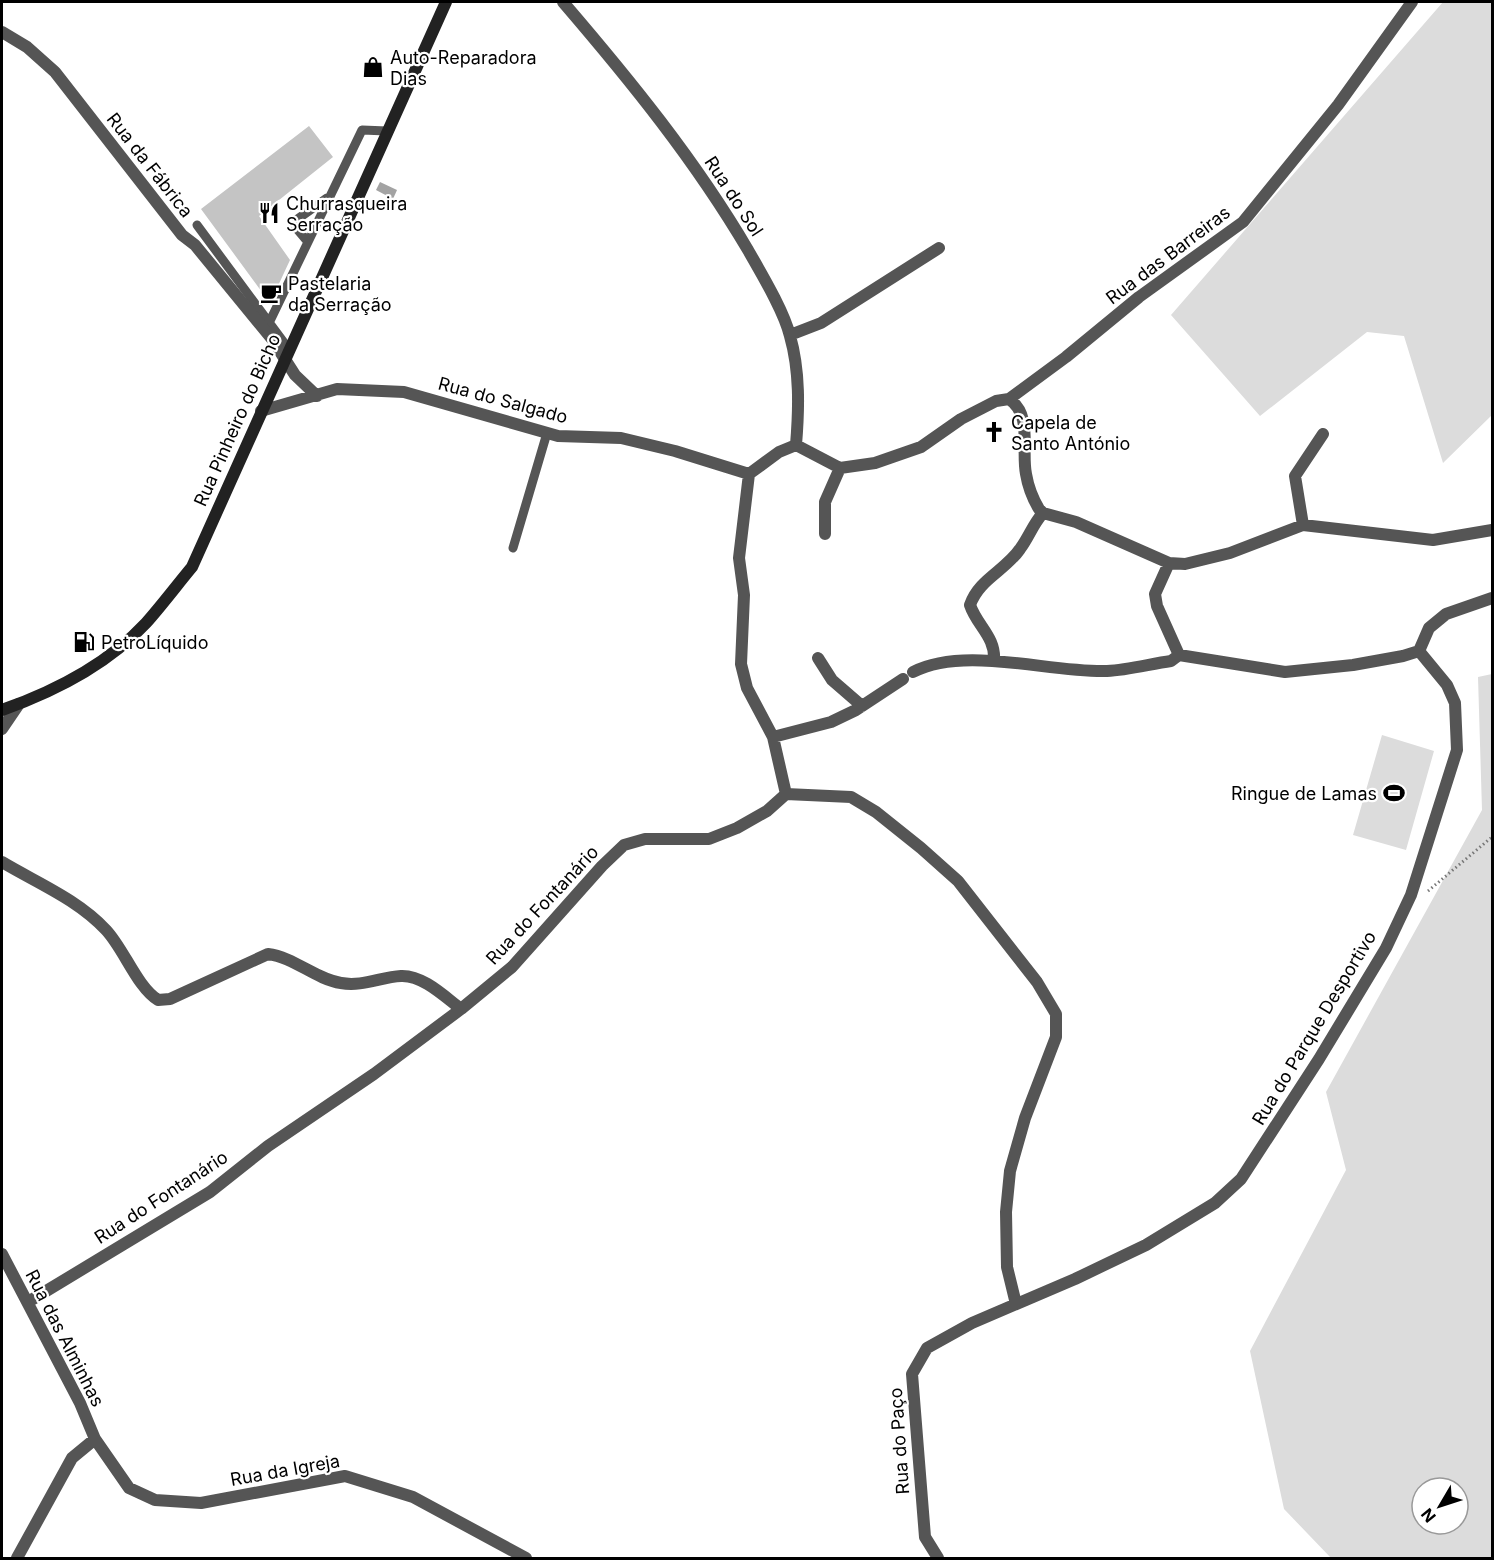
<svg xmlns="http://www.w3.org/2000/svg" width="1494" height="1560" viewBox="0 0 1494 1560" font-family="Inter,sans-serif">
<style>
.green{fill:#dcdcdc;fill-rule:evenodd}
.water{fill:#a3a3a3}
.building{fill:#c4c4c4}
.lines{fill:none;stroke-linecap:round;stroke-linejoin:round}
.path{stroke:#777;stroke-width:3;stroke-dasharray:1.5 3;stroke-linecap:butt}
.lane{stroke:#555;stroke-width:9}
.street{stroke:#555;stroke-width:12}
.secondary{stroke:#222;stroke-width:12}
.labels{text-anchor:middle;dominant-baseline:central;stroke-width:4.5;stroke-linejoin:round;paint-order:stroke}
.poi-label{font-size:18px;fill:#000;stroke:#fff;text-anchor:start}
.street-label{font-size:18px;fill:#000;stroke:#fff}
</style>
<rect width="100%" height="100%" fill="#fff"/>
<path class="green" d="M1443 2H1492V415L1443 463 1404 336 1367 332 1260 416 1171 315Z
M1492 674V1558H1331L1284 1509 1250 1351 1346 1170 1326 1092 1482 810 1478 677ZM1422 1488H1458V1524H1422Z
M1382 735 1434 751 1406 850 1353 835Z"/>
<path class="water" d="M380 182 397 190 393 199 376 190Z"/>
<path class="building" d="M309 126 333 157 259 216 290 260 270 303 201 209Z"/>
<g class="lines">
<path class="path" d="M1428 891 1492 837"/>
<path class="lane" d="M197 225 288 348
M308 242 292 223 327 198
M269 323 362 130 387 131
M513 548 547 433"/>
<path class="street" d="M563 2C630 80 695 160 748 250 761 273 784 311 790 336 800 371 799 409 796 445
M2 32 27 47 55 72 182 235 195 245 272 339 295 375 317 396
M790 335 821 323 939 248
M1009 399 1066 357 1139 297 1243 222 1338 105 1412 2
M261 411 337 389 404 392 558 436 621 438 675 451 749 474
M749 474 779 452 796 445 840 468 875 463 921 447 961 419 996 401 1009 399C1033 415 1021 449 1026 474 1028 486 1033 499 1039 509L1043 513 1076 522 1169 563 1185 564 1230 553 1303 525 1433 540 1492 530
M749 474 739 558 744 595 741 664 747 688 773 737 786 794
M1303 525 1295 476 1323 434
M825 534V502L840 468
M1169 563 1155 594 1157 606 1179 655
M818 658 832 680 862 706
M994 661C996 637 977 626 970 605 979 579 1005 571 1020 549 1029 537 1033 524 1043 513
M913 672C965 645 1049 673 1107 671 1128 670 1150 664 1171 661L1179 655 1285 672 1353 665 1403 656 1419 651 1429 628 1446 614 1492 598
M2 729 19 704
M773 737 831 722 856 710 903 679
M2 862C37 883 77 899 106 930 124 949 137 987 158 1000L170 999 268 954C294 957 315 979 341 983 362 987 381 977 401 976 423 975 445 997 461 1009
M2 1254 80 1403 95 1439 129 1488 155 1500 201 1503 345 1476 413 1497 526 1558
M28 1302 210 1192 268 1146 374 1074 461 1009 512 967 602 866 624 845 645 839H709L737 828 767 811 786 794 851 797 876 812 921 848 958 881 1037 982 1056 1014V1037L1025 1118 1010 1171 1006 1212 1007 1267 1016 1304
M17 1558 72 1458 95 1439
M938 1558 925 1537 912 1374 927 1348 972 1323 1075 1279 1146 1245 1215 1203 1241 1179 1319 1059 1386 948 1411 895 1457 750 1455 703 1447 685 1419 651"/>
<path class="secondary" d="M2 710C53 692 108 664 146 623 162 605 177 585 192 567L446 2"/>
</g>
<defs>
<symbol id="shop-bare" viewBox="-9 -9 18 18"><path d="M-5-2.5h2.3a2.7 3.5 0 0 1 5.4 0H5L5.5 6h-11ZM-1.5-2.5h3a1.5 2.3 0 0 0-3 0Z" fill="#000" stroke="#fff" stroke-width="2.5" paint-order="stroke"/></symbol>
<symbol id="restaurant-bare" viewBox="-9 -9 18 18"><path d="M-5-6h1v4h1v-4h1v4h1v-4h1v5L-1.5 .5V6h-2V.5L-5-1ZM5-6V6H3V1.5H1.5Q1.5-4 5-6Z" fill="#000" stroke="#fff" stroke-width="2.5" paint-order="stroke"/></symbol>
<symbol id="cafe-bare" viewBox="-9 -9 18 18"><path d="M-5.5-4.5H6V0H3Q3 3.5 0 3.5H-2.5Q-5.5 3.5-5.5 0ZM3-3.2v2h1.7v-2ZM-6 4.5H4V6H-6Z" fill="#000" stroke="#fff" stroke-width="2.5" paint-order="stroke"/></symbol>
<symbol id="church-bare" viewBox="-9 -9 18 18"><path d="M-1.2-6h2.4v3.5h3.3v2.4h-3.3V6h-2.4V-.1h-3.3v-2.4h3.3Z" fill="#000" stroke="#fff" stroke-width="2.5" paint-order="stroke"/></symbol>
<symbol id="fuel-bare" viewBox="-9 -9 18 18"><path d="M-5.5-6h7V0h2V4h1.3V-2.5L3-4.5l.8-.8L6-3V5H2.5V1h-1V6h-7ZM-4.2-4.7v3.2H.2V-4.7Z" fill="#000" stroke="#fff" stroke-width="2.5" paint-order="stroke"/></symbol>
<symbol id="stadium-bare" viewBox="-9 -9 18 18"><path d="M0-5a6.5 5 0 1 0 0 10a6.5 5 0 1 0 0-10ZM-3.5-1.8h7v3.6h-7Z" fill="#000" stroke="#fff" stroke-width="2.5" paint-order="stroke"/></symbol>
</defs>
<g fill-rule="evenodd">
<use href="#shop-bare" x="358" y="52" width="30" height="30"/>
<use href="#restaurant-bare" x="254" y="198" width="30" height="30"/>
<use href="#cafe-bare" x="256" y="278" width="30" height="30"/>
<use href="#church-bare" x="979" y="417" width="30" height="30"/>
<use href="#fuel-bare" x="69" y="627" width="30" height="30"/>
<use href="#stadium-bare" x="1379" y="778" width="30" height="30"/>
</g>
<g class="labels">
<g class="poi-label">
<text x="390" y="57">Auto-Reparadora<tspan x="390" dy="21">Dias</tspan></text>
<text x="286" y="203">Churrasqueira<tspan x="286" dy="21">Serração</tspan></text>
<text x="288" y="283">Pastelaria<tspan x="288" dy="21">da Serração</tspan></text>
<text x="1011" y="422">Capela de<tspan x="1011" dy="21">Santo António</tspan></text>
<text x="101" y="642">PetroLíquido</text>
<text x="1377" y="793" text-anchor="end">Ringue de Lamas</text>
</g>
<g class="street-label">
<text transform="translate(150 165) rotate(52)">Rua da Fábrica</text>
<text transform="translate(734 196) rotate(57)">Rua do Sol</text>
<text transform="translate(1168 255) rotate(-37)">Rua das Barreiras</text>
<text transform="translate(503 400) rotate(15)">Rua do Salgado</text>
<text transform="translate(237 420) rotate(-66)">Rua Pinheiro do Bicho</text>
<text transform="translate(542 905) rotate(-47)">Rua do Fontanário</text>
<text transform="translate(1314 1028) rotate(-59)">Rua do Parque Desportivo</text>
<text transform="translate(161 1197) rotate(-33)">Rua do Fontanário</text>
<text transform="translate(65 1338) rotate(63)">Rua das Alminhas</text>
<text transform="translate(899 1441) rotate(-94)">Rua do Paço</text>
<text transform="translate(285 1470) rotate(-10)">Rua da Igreja</text>
</g>
</g>
<rect width="1494" height="1560" fill="none" stroke="#000000" stroke-width="6"/>
<g transform="translate(1440 1506) rotate(231)"><circle r="28" fill="#ffffff" stroke="#999999" stroke-width="1.5"/>
<path d="M0-4.5L10 22L0 15L-10 22Z" fill="#000000"/>
<text y="-9" font-size="16" font-weight="bold" text-anchor="middle" fill="#000000">N</text>
</g>
</svg>
